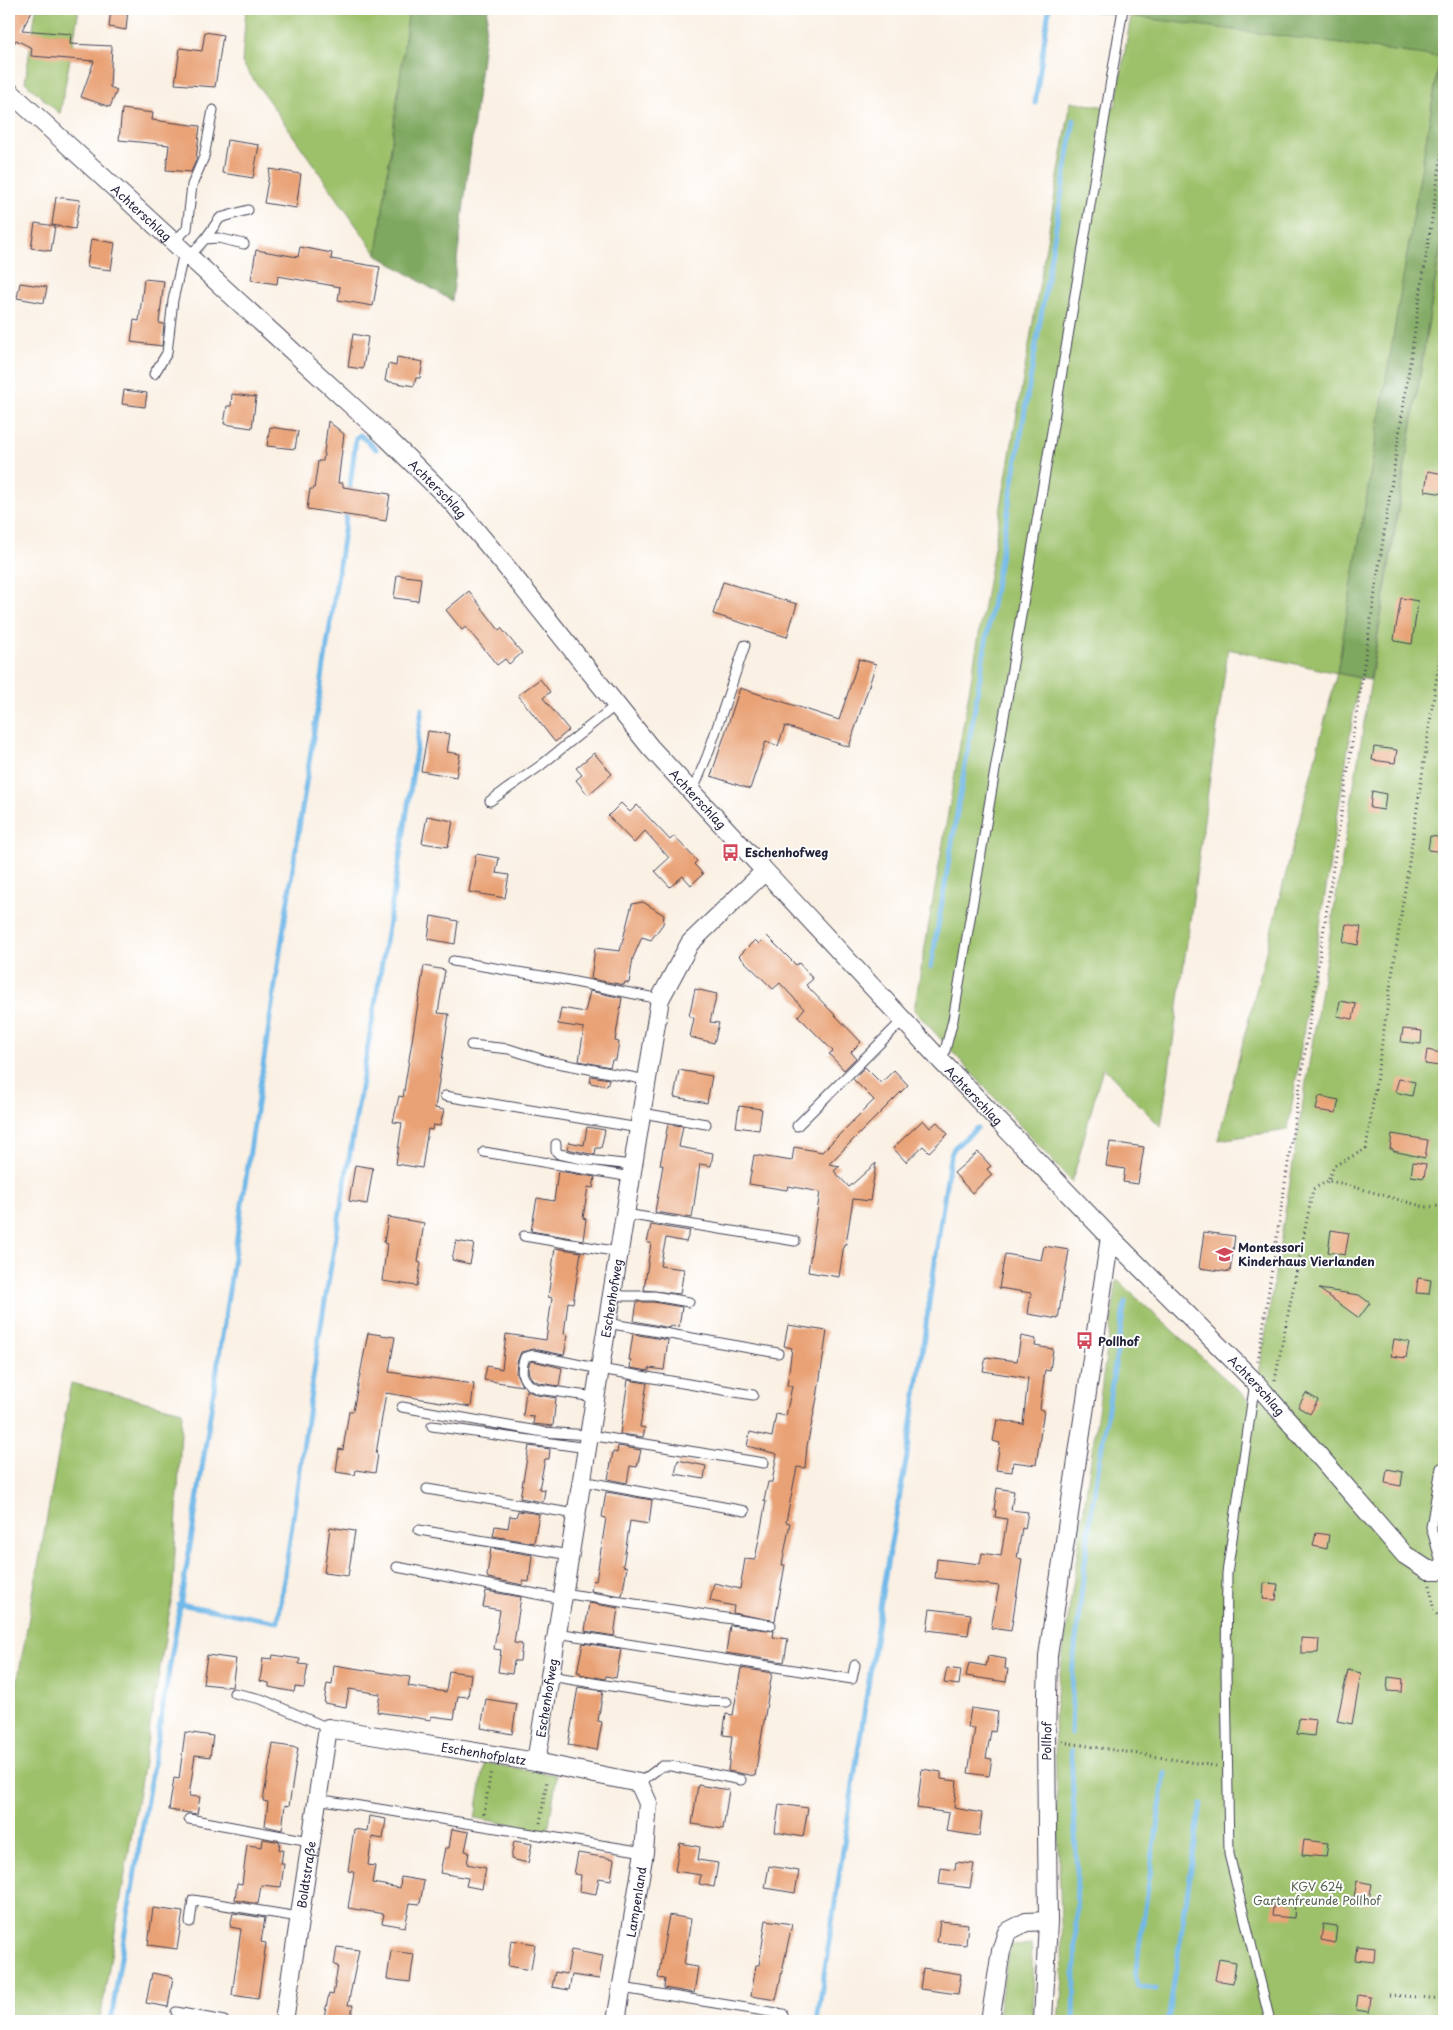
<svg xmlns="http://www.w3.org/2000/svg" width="1453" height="2030" viewBox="0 0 1453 2030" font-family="'Playpen Sans',sans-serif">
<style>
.green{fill:#9dc16b;stroke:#607253}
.forest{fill:#7ea75f;stroke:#50644d}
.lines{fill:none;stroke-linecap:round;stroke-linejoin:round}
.stream{stroke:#70b8e8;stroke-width:5}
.building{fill:#e9a276}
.service-casing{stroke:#424154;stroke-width:11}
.minor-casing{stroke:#424154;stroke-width:20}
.path{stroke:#424154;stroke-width:3;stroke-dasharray:1 4;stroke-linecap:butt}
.service{stroke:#fff;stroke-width:9}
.minor{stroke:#fff;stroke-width:18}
.labels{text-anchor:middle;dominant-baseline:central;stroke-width:4;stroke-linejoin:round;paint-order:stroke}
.street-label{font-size:12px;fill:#22223b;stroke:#fff}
.poi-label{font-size:12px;font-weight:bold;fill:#22223b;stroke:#fff;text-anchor:start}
.park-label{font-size:12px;fill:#53624e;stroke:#fff}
</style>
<rect width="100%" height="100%" fill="#fff"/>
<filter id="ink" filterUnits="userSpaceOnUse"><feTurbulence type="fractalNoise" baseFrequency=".02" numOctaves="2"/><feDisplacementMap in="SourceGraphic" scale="10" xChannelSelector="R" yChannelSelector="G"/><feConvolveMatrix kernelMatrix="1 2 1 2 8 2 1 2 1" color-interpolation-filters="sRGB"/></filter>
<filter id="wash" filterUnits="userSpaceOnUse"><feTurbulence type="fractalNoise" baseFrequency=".0096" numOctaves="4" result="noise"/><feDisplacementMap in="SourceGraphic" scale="20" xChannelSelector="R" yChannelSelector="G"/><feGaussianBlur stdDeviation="1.12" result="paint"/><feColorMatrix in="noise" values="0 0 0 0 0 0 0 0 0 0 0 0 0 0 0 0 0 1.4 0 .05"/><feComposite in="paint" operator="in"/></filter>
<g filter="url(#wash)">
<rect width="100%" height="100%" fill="#faf0e3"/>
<path class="green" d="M36 9H79L60 114 25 82Z
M246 9H409L377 255 242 63Z
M1131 16 1440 57 1337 673 1359 678 1288 1130 1218 1140 1337 673 1228 649 1161 1127 1103 1067 1072 1182 914 1010 1071 102 1115 108Z
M1444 227V2021H1059L1063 1979 1054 1715 1117 1280 1254 1405Z
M71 1383 182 1411 173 1591 100 2021H9V1728Z
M485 1763 557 1775 548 1831 475 1818Z
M1031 1945 1034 1994 1032 2021H997L1009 1946Z"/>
<path class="forest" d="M409 9H488L452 301 377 255Z
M1075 9H1444V225L1370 680 1337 673 1440 57Z"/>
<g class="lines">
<path class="stream" d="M1035 103 1049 9
M349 494 356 438 360 435 376 449
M931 967 1074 120
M179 1604 278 1622 319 1337 405 826 422 709
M1071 1734 1073 1666 1090 1520 1125 1302
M1071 1751 1077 1873 1074 2021
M1156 1989 1138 1986 1135 1976 1165 1773
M111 2021C136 1857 166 1693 193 1528 220 1359 244 1189 270 1019 295 849 323 680 347 510
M817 2021 884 1581 908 1450 950 1157 954 1148 977 1128
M1168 2021 1201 1804"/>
</g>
<g id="blocks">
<path class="building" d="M9 9H33L22 30 71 34 70 44 112 46 110 87 117 90 110 107 81 97 94 61 31 56 32 48 16 40 9 53Z
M111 9H128L126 30 109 27Z
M205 32 223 35 215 87 175 84 180 48 202 51Z
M122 109 153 113 152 120 200 126 196 160 191 172 166 170 169 145 119 140Z
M227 140 259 145 253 178 222 173Z
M270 169 301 174 296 208 264 203Z
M56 197 80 200 75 229 52 225Z
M35 223 55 226 51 251 31 248Z
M91 239 115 243 111 270 87 267Z
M300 247 332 253 331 259 380 267 373 306 338 300 340 287 278 276 277 284 251 280 256 250 298 257Z
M144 279 164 281 159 323 164 324 162 346 131 342 134 320 139 321Z
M20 283 47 287 44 303 17 298Z
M353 334 368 337 363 369 348 367Z
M397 357 423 362 420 378H416L414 386 385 381 388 364 396 366Z
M124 390 147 393 145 407 122 404Z
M232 394 256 397 252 428 224 424 227 406H231Z
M328 421 344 434 338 483H343V487L390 494 386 521 307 509 310 489H314L318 461H323Z
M270 427 298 431 295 449 267 446Z
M1428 471 1444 474V494L1425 491Z
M397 575 421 578 418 601 394 598Z
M723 582 797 604 787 637 713 614Z
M469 591 499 630 501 628 522 653 509 664 505 659 497 665 466 627 462 630 446 610Z
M1401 598 1418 601 1412 644 1395 641 1394 639Z
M859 659 876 664 849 747 785 726 778 746 766 741 750 789 711 776 740 688 839 720Z
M540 679 550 692 543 698 569 730 555 742 518 695Z
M428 731 450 734 447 752 460 754 456 777 421 771Z
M1374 747 1397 750 1395 763 1372 760Z
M594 753 612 774 588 795 576 780 582 775 576 768Z
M1372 791 1386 794 1384 810 1370 808Z
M621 803 630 812 637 805 670 840 674 836 697 861 694 864 703 874 691 885 683 876 670 887 655 871 669 858 645 831 634 843 608 816Z
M427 816 453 821 448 847 422 843Z
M1430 836 1444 838V852L1428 850Z
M476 854 499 858 496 873 509 875 505 898 469 892Z
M643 902 664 915 663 924 651 940 642 937 633 958 629 983 625 982 624 985 591 979 595 948 620 951 632 904Z
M431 916 458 921 455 944 428 939Z
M1346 924 1361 927 1358 945 1343 942Z
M767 936 796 965 799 963 813 979 806 985 861 1042 851 1052 856 1058 844 1070 829 1054 833 1051 798 1016 804 1009 780 983 773 989 739 956 755 940 759 944Z
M424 966 445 970 438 1013 449 1014 435 1108 444 1110 440 1126 433 1125 432 1130 428 1129 422 1168 396 1164 402 1123 393 1122 399 1096 403 1097Z
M695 989 717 994 710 1022 719 1023 714 1043 690 1037 694 1018 689 1016Z
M590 991 622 998 615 1041 619 1042 616 1060H612L610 1067 579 1061 584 1028 558 1024 561 1008 585 1012Z
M1340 1001 1356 1004 1353 1019 1337 1016Z
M1403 1029 1422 1031 1421 1044 1401 1042Z
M1427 1050 1441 1053 1439 1066 1425 1064Z
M865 1067 881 1083 894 1070 908 1085 829 1164 840 1166 834 1171 849 1187 876 1163 870 1201 853 1199 846 1244H844L839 1277 808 1272 820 1192 788 1186 787 1190 749 1184 754 1155 792 1161 794 1147 822 1152 874 1100 853 1079Z
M679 1070 712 1076 707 1103 674 1097Z
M591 1076 609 1079 607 1086 590 1083Z
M1399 1079 1415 1082 1412 1096 1395 1092Z
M1319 1096 1339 1100 1336 1113 1316 1110Z
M739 1106 762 1109 759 1130 736 1127Z
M923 1120 930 1128 937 1122 948 1134 929 1152 923 1146 906 1162 893 1148Z
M668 1124 683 1126 679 1147 713 1153 711 1166 700 1164 692 1218 655 1212 663 1165H660Z
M587 1127 605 1130 601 1148H596L595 1155 567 1149 569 1142 584 1145Z
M1392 1134 1428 1140 1425 1158 1393 1151V1149H1390Z
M1110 1142 1144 1147 1138 1184 1123 1182 1125 1169 1106 1166Z
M978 1152 991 1166 987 1169 992 1175 972 1193 954 1173Z
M1413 1162 1426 1164 1424 1178 1411 1176Z
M355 1165 373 1168 367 1204 349 1201Z
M558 1171 595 1177 593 1188 588 1187 583 1218 586 1219 583 1240 531 1231 537 1198 554 1201Z
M388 1217 424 1223 418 1262 421 1263 417 1286 382 1281 387 1244 384 1243Z
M651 1225 690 1231 686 1242 666 1238 660 1266 684 1269 680 1294 644 1290 651 1243H647Z
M1331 1230 1349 1233 1345 1255 1328 1252Z
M1204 1232 1235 1236 1230 1272 1199 1268Z
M456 1241 474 1244 470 1264 452 1260Z
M1044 1246 1069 1250 1058 1319 1028 1314 1031 1293 999 1288 1005 1254 1041 1260Z
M555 1248 581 1252 573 1303 568 1302 564 1334 568 1335 564 1355 534 1349 521 1352 517 1362 516 1373 522 1386 484 1380 487 1366 502 1369 506 1334 546 1340 552 1298 548 1297Z
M1418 1278 1431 1280 1429 1294 1416 1293Z
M1319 1289 1359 1295 1370 1303 1359 1318Z
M637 1302H653L682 1307 679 1327 671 1326 670 1328 634 1321Z
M788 1325 827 1331 817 1398 807 1446 805 1468 797 1467 786 1522 790 1523 782 1565H785L775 1621 733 1613 734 1606 710 1601 714 1583 740 1589 745 1559 755 1560 766 1501H764L768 1482H772L777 1454 747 1446 750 1432 772 1437 776 1414 786 1416 792 1386H787L792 1348 784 1346Z
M368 1333 395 1337 389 1372 474 1384 471 1407 386 1393 376 1454 378 1455 375 1473 356 1470 355 1475 336 1472 339 1449 343 1450 349 1411H353Z
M633 1334 668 1340 664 1370 649 1368V1371L630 1368 631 1360H629Z
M1021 1336 1036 1339 1035 1346 1053 1349 1050 1371 1045 1370 1040 1409 1044 1410 1036 1465 1013 1462 1012 1472 996 1470 1000 1443 993 1441 997 1420 1023 1424 1028 1378 983 1371 986 1357 1017 1361Z
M1394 1339 1409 1342 1406 1358 1391 1356Z
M533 1361 562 1368 559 1386 540 1383 532 1379 529 1374 528 1368 530 1362Z
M628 1380 647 1383 640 1427 645 1428 643 1437 620 1434Z
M526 1390 537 1395 556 1398 553 1426 533 1424 534 1417 523 1416Z
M1306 1393 1318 1400 1310 1414 1298 1407Z
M529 1446 550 1449 549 1459H545L539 1489 545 1490 543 1502 520 1498Z
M618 1446 641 1450 637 1467 630 1466 627 1483 608 1479 613 1452 617 1453Z
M678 1460 706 1466 704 1479 675 1474Z
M1387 1469 1403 1472 1401 1486 1385 1483Z
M997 1488 1014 1491 1011 1510 1028 1512 1025 1529 1022 1528 1017 1558 1022 1559 1011 1631 991 1628 999 1586 935 1578 937 1559 980 1564 982 1553 1001 1556 1007 1519 995 1517 996 1510H994Z
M606 1492 652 1500 649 1524 630 1521 623 1566 627 1567 622 1596 591 1591 593 1580 596 1581 606 1518 602 1517Z
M518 1511 539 1514 534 1543 493 1536 495 1526 508 1528 510 1516 516 1517Z
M330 1527 355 1531 348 1576 324 1573Z
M1316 1533 1329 1535 1327 1549 1313 1546Z
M491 1548 532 1555 529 1582 523 1581V1585L488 1578 487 1575Z
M1264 1583 1278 1584 1276 1600 1263 1599Z
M486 1591 521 1597 514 1643 522 1644 520 1661H514L512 1674 498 1672 501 1650 494 1649 500 1610 483 1607Z
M589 1603 618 1608 614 1636 585 1631Z
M930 1609 971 1614 968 1635 927 1630Z
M730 1625 774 1631 773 1637 788 1639 784 1662 726 1653Z
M1301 1638 1319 1639 1318 1653H1301Z
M583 1643 621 1649 616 1678 606 1676 605 1679 580 1674V1672H577Z
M207 1655 236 1659 232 1687 203 1684Z
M273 1655 300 1659 299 1664 308 1665 304 1688 295 1687 294 1692 269 1687V1683L260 1681 263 1658 272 1659Z
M988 1656 1006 1659 1005 1669H1008L1006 1682 966 1676 969 1663 986 1666Z
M334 1665 410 1677 408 1686 446 1692 449 1671 471 1674 468 1697 458 1696 454 1719 431 1716V1720L377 1712 380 1694 349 1689 346 1707 324 1703 327 1684 332 1685Z
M741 1668 772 1673 755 1776 728 1771 732 1736 723 1735 726 1714 733 1715Z
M947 1668 961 1670 959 1685 944 1683Z
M1348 1670 1361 1673 1352 1724 1337 1721Z
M1388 1677 1403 1679 1402 1692 1387 1691Z
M578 1687 603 1691 598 1721 602 1722 597 1750 568 1745Z
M486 1699 517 1704 512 1734 481 1728Z
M971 1708 998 1712 995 1732 991 1731 986 1758 992 1759 989 1776 968 1773 975 1728 968 1727Z
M1299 1718 1316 1720 1314 1736 1297 1734Z
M185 1732 213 1736 210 1757 195 1755 189 1796 200 1797 197 1814 169 1810 174 1778 179 1779Z
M273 1744 298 1748 289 1806 285 1805 282 1830 265 1826 268 1802 263 1801Z
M922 1769 941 1772V1779L957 1781 954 1808 982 1813 979 1836 946 1831 949 1813 917 1808Z
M698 1785 729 1790 723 1829 692 1824Z
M779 1804 808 1808 803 1837 775 1832Z
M369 1816 386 1819 383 1839 372 1837 368 1865 375 1866 372 1883 400 1888 401 1877 424 1881 420 1904 410 1903 405 1927 382 1923 384 1914 348 1908 354 1872 348 1871 354 1829 367 1831Z
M452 1829 469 1832 465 1851 469 1852 467 1864 486 1868 482 1889 466 1886 468 1878 440 1873 445 1848H449Z
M263 1839 280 1842 279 1850H283L281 1864H284L281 1887 261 1885 258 1904 235 1900 237 1883 242 1884 247 1845 262 1847Z
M1304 1840 1328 1843 1326 1857 1302 1855Z
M514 1841 532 1844 528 1863 511 1859Z
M680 1843 700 1847 698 1860 718 1863 714 1887 699 1884 701 1875 675 1871Z
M578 1853 614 1859 611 1880 599 1878 596 1894 579 1891 581 1875 574 1874Z
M956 1862 974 1864 970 1888 939 1884 941 1868 955 1870Z
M769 1866 799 1871 795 1893 765 1888Z
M1357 1881 1372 1884 1368 1904 1353 1902Z
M1274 1899 1289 1901V1903L1295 1904 1294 1918 1272 1916Z
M153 1908 183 1912 177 1949 148 1945Z
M233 1913 265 1918 261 1942 266 1943 258 1999 232 1995 241 1929 230 1927Z
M669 1915 691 1919 684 1965 698 1967 694 1993 664 1988 665 1979 658 1978Z
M766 1920 792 1924 776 2000 751 1996 756 1965H759Z
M940 1921 968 1924 966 1945 937 1942Z
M1323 1924 1337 1926 1335 1943 1321 1940Z
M511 1940 535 1944 531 1970 508 1966Z
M1357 1946 1375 1948 1374 1962 1355 1960Z
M337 1947 359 1950 348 2005H353L350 2021H323L329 1994 333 1995 338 1966 334 1965Z
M571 1950 603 1956 599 1979 572 1975 569 1990 552 1987 555 1972 567 1974Z
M391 1951 414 1954 410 1982 387 1979Z
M1219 1959 1236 1962 1233 1983 1215 1980Z
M923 1968 961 1974 958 1994 920 1989Z
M152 1973 173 1977 168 2007 146 2003Z
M1358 1995 1371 1997 1369 2012 1356 2010Z"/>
</g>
</g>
<g filter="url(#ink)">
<use href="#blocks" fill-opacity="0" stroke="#424154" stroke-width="1"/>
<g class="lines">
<defs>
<path id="service" d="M205 239 220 218 248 210
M173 242 187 229 192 185 204 157 213 110
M189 257 205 239 218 238 244 244
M154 374 167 353 173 300 184 252
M692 793 708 754 745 645
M490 801 540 766 616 705
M453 961 560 979 660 999
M471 1045 509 1049 547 1061 647 1080
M942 1062 953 1020 1123 9
M445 1096 639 1128
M642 1113 706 1124
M797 1126 903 1020
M556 1144V1151L559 1154 587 1160 633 1165
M484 1152 631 1177
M625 1214 795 1241
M524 1236 619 1252
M612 1294 624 1296H654L689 1302
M607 1323 778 1353
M1255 1382 1227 1573 1226 1672 1229 1854 1270 2021
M595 1397 538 1389C522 1383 519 1373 525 1357L533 1355 600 1369 753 1395
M402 1407 543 1432 589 1435 764 1463
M432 1426 587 1448
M1441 1468 1431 1527 1443 1569
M582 1481 745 1511
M427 1489 576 1514
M419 1530 570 1555
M397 1567 562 1599
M563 1593 771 1625
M557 1633 852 1679 855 1665
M550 1676 704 1701 727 1702
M234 1693 261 1699 328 1728
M639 1783 662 1766H671L741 1780
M317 1799 644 1852
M189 1819 310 1841
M190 1922 193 1900 299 1917
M622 1988 783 2014
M176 2012 224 2021"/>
<g id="minor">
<path id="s1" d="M9 91 387 438 452 502 503 563 650 747 942 1062 1110 1237 1255 1382 1405 1555 1428 1570H1444"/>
<path id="s2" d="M536 1762 660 999 690 943 764 872"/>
<path id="s3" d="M284 2021 328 1728 536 1762 639 1783 648 1803 644 1852 616 2021"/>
<path d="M990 2021 1001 1951 1007 1932 1026 1922 1048 1921"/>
<path id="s4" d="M1043 2021 1048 1921 1046 1739 1048 1656 1110 1237"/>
</g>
</defs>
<use href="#service" class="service-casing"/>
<use href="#minor" class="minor-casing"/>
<path class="path" d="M1444 629 1366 1149 1334 1166 1328 1181 1340 1183 1425 1207 1444 1206
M1258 1361 1444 139
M1275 1380 1313 1189 1328 1181
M1430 1585 1433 1607 1444 1627
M1062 1742 1216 1766
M484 1814 491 1770
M540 1823 547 1780
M1389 1995 1444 1999"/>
<use href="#service" class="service"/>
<use href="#minor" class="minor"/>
</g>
</g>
<defs>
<symbol id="bus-bare" viewBox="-9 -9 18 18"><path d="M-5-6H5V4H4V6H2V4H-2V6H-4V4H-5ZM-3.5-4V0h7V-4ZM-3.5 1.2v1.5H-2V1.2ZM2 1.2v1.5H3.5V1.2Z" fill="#d1495b" stroke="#fff" stroke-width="2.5" paint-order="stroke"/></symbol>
<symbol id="school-bare" viewBox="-9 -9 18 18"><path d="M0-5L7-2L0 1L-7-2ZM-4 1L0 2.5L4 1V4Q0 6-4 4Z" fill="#d1495b" stroke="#fff" stroke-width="2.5" paint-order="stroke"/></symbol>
</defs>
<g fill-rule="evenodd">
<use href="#bus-bare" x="718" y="840" width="25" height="25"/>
<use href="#school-bare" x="1212" y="1242" width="25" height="25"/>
<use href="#bus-bare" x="1072" y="1328" width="25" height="25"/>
</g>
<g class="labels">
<g class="street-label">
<text stroke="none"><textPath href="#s1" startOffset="180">Achterschlag</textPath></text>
<text stroke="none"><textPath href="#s1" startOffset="585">Achterschlag</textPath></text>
<text stroke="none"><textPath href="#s1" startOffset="990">Achterschlag</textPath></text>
<text stroke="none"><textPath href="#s1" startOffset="1395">Achterschlag</textPath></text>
<text stroke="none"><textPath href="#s2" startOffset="470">Eschenhofweg</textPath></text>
<text stroke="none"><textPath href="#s1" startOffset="1800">Achterschlag</textPath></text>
<text stroke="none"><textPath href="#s2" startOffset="65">Eschenhofweg</textPath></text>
<text stroke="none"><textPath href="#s4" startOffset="280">Pollhof</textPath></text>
<text stroke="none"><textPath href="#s3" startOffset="454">Eschenhofplatz</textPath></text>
<text stroke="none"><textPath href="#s3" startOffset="148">Boldtstraße</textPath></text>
<text transform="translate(636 1902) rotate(-81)">Lampenland</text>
</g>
<g class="poi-label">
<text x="745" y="852">Eschenhofweg</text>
<text x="1238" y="1247">Montessori<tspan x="1238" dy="14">Kinderhaus Vierlanden</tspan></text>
<text x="1098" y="1341">Pollhof</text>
</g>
<g class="park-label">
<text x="1317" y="1886">KGV 624<tspan x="1317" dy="14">Gartenfreunde Pollhof</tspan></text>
</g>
</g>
<rect width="1453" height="2030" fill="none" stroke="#fff" stroke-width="30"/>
</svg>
